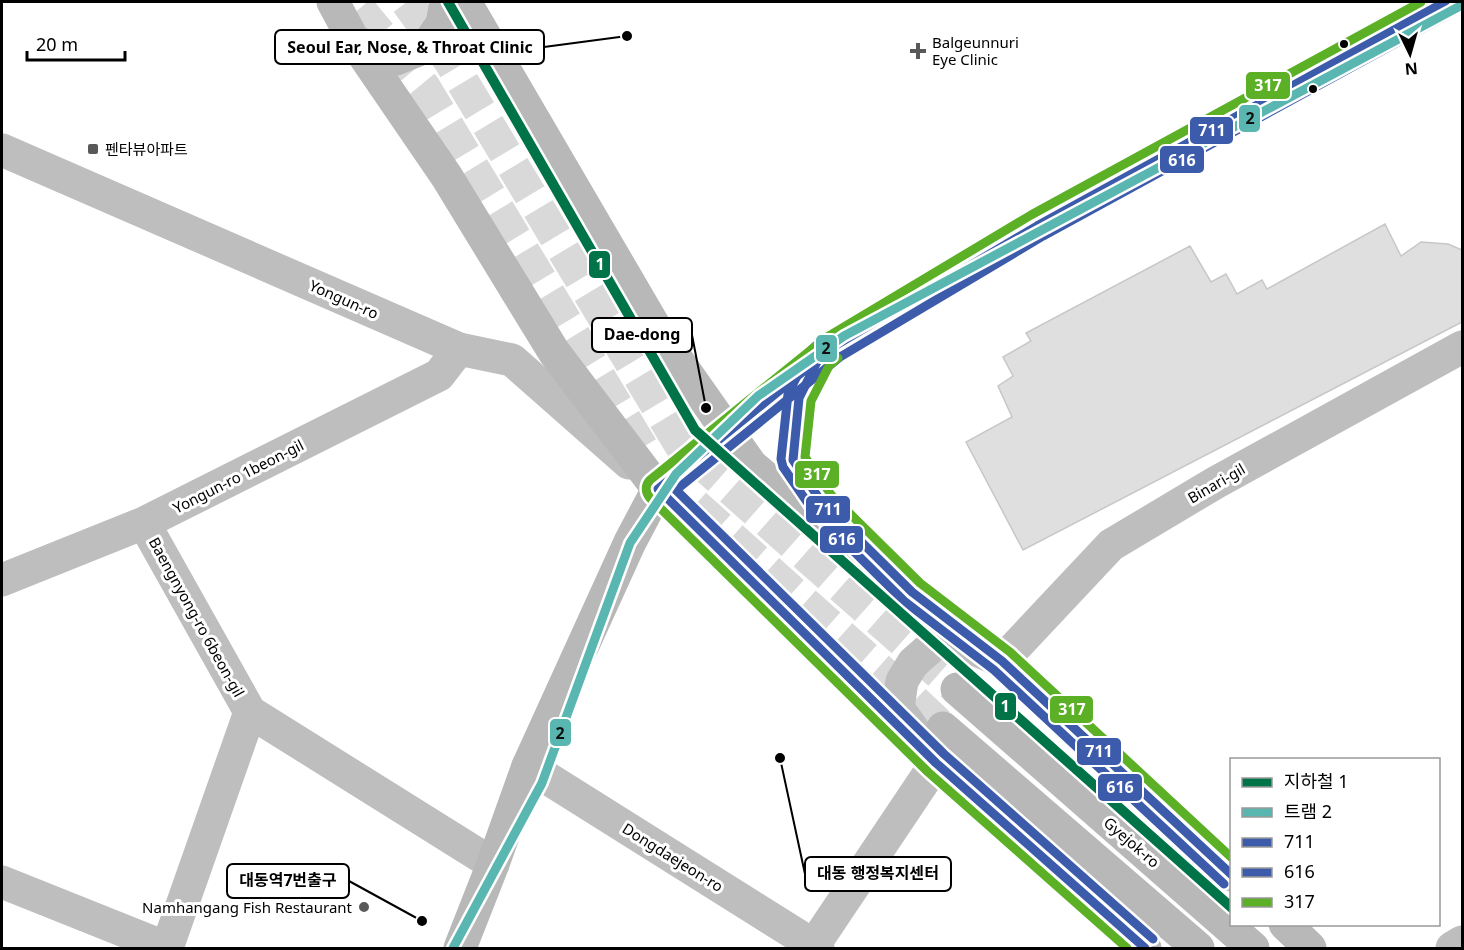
<svg xmlns="http://www.w3.org/2000/svg" width="1464" height="950" viewBox="0 0 1464 950" font-family="'Noto Sans','Noto Sans KR',sans-serif">
<style>
.building{fill:#dfdfdf;stroke:#c7c7c7;stroke-width:1.5}
.lines{fill:none;stroke-linecap:round;stroke-linejoin:round}
.secondary-tunnel{stroke:#d9d9d9;stroke-width:33;stroke-dasharray:33 16;stroke-linecap:butt}
.minor{stroke:#bebebe;stroke-width:33}
.tertiary{stroke:#bebebe;stroke-width:33}
.secondary{stroke:#b8b8b8;stroke-width:33}
.bus-1-casing{stroke:#fff;stroke-width:14}
.bus-2-casing{stroke:#fff;stroke-width:14}
.bus-3-casing{stroke:#fff;stroke-width:14}
.bus-1{stroke:#3d5bab;stroke-width:9}
.bus-2{stroke:#3d5bab;stroke-width:9}
.bus-3{stroke:#5bb025;stroke-width:9}
.tram-1-casing{stroke:#fff;stroke-width:14}
.tram-1{stroke:#5ab6b0;stroke-width:9}
.metro-1-casing{stroke:#fff;stroke-width:15}
.metro-1{stroke:#007448;stroke-width:10}
.bus-dot{fill:#000;stroke:#fff;stroke-width:2}
.poi-dot{fill:#595959;stroke:#fff;stroke-width:2}
.labels{text-anchor:middle;dominant-baseline:central;stroke-width:6;stroke-linejoin:round;paint-order:stroke}
.poi-label{font-size:15px;fill:#000;stroke:#fff;text-anchor:start}
.street-label{font-size:15px;fill:#000;stroke:#fff}
.leader{fill:none;stroke:#000;stroke-width:2}
.callout-dot{fill:#000;stroke:#fff;stroke-width:2}
.callout{fill:#fff;stroke:#000;stroke-width:2}
.callout-label{font-size:16px;text-anchor:middle;font-weight:bold;fill:#000}
.line-badge{stroke:#fff;stroke-width:2}
.badge-label{font-size:16px;text-anchor:middle;font-weight:bold;fill:#fff}
.pale-badge-label{font-size:16px;text-anchor:middle;font-weight:bold;fill:#111}
</style>
<rect width="100%" height="100%" fill="#fff"/>
<path class="building" d="M1385 224 1401 256 1421 242 1448 244 1462 250V322L1023 550 966 442 1012 417 998 386 1013 376 1003 357 1031 341 1026 333 1190 246 1211 282 1226 274 1237 294 1262 280 1267 289Z"/>
<g class="lines">
<path class="secondary-tunnel" d="M407 2 450 61 680 444 957 689
M359 9 424 87 642 448
M695 505 908 695 943 728"/>
<path class="minor" d="M144 523 250 712 493 864
M2 580 144 523 439 375 459 349
M1002 661 1111 545 1215 483 1462 347
M528 766 813 945 818 948
M2 882 167 948
M167 948 250 712
M812 948 936 763
M1452 948 1462 942"/>
<path class="tertiary" d="M2 150 459 349 512 360 629 463
M922 742 898 708 902 681 913 663 938 641 960 643 992 657"/>
<path class="secondary" d="M333 2 354 41 447 177 554 352 658 489 936 763 1145 948
M465 2 659 334 751 465 896 588 912 592
M354 41 396 59 426 47 442 24 446 2
M817 362 799 398 793 460 823 504 838 519
M896 577 912 592 1002 661 1232 875
M957 689 1253 948
M943 728 1198 948
M1285 924 1310 948
M460 948 493 864 528 766 630 542 658 489 833 347 1037 226 1445 2"/>
<defs>
<path id="bus-1" d="M830 349 819 358 799 398 793 460 823 504 912 592 1002 661 1232 875
M1145 948 936 763 658 489 833 347 1037 226 1445 2"/>
<path id="bus-2" d="M822 340 809 352 788 394 781 459 783 467 814 512 904 601 994 670 1224 884
M1153 939 944 754 676 490 840 357 1043 236 1451 13"/>
<path id="bus-3" d="M838 358 829 366 811 401 805 457 832 496 920 583 1010 652 1232 858
M1127 948 928 772 650 498C645 492 645 485 650 480L827 337 1031 215 1421 2"/>
</defs>
<use href="#bus-1" class="bus-1-casing"/>
<use href="#bus-2" class="bus-2-casing"/>
<use href="#bus-3" class="bus-3-casing"/>
<use href="#bus-1" class="bus-1"/>
<use href="#bus-2" class="bus-2"/>
<use href="#bus-3" class="bus-3"/>
<defs>
<path id="tram-1" d="M453 948 542 783 630 543 676 474 758 396 844 336 1462 5"/>
</defs>
<use href="#tram-1" class="tram-1-casing"/>
<use href="#tram-1" class="tram-1"/>
<defs>
<path id="metro-1" d="M448 2 695 430 1232 908"/>
</defs>
<use href="#metro-1" class="metro-1-casing"/>
<use href="#metro-1" class="metro-1"/>
</g>
<g class="bus-dot">
<circle cx="1344" cy="44" r="5"/>
<circle cx="1313" cy="89" r="5"/>
</g>
<g class="poi-dot">
<path d="M915 42h6v6h6v6h-6v6h-6v-6h-6v-6h6z"/>
<rect x="87" y="143" width="12" height="12" rx="3"/>
<circle cx="364" cy="907" r="6"/>
</g>
<g class="labels">
<g class="poi-label">
<text x="932" y="42">Balgeunnuri<tspan x="932" dy="17">Eye Clinic</tspan></text>
<text x="105" y="149">펜타뷰아파트</text>
<text x="352" y="907" text-anchor="end">Namhangang Fish Restaurant</text>
</g>
<g class="street-label">
<text transform="translate(344 299) rotate(24)">Yongun-ro</text>
<text transform="translate(238 476) rotate(-27)">Yongun-ro 1beon-gil</text>
<text transform="translate(1216 483) rotate(-30)">Binari-gil</text>
<text transform="translate(197 617) rotate(61)">Baengnyong-ro 6beon-gil</text>
<text transform="translate(1132 842) rotate(41)">Gyejok-ro</text>
<text transform="translate(673 857) rotate(32)">Dongdaejeon-ro</text>
</g>
</g>
<path class="leader" d="M627 36L544 47M706 408L692 335M780 758L805 874M422 921L349 881"/>
<g class="callout-dot">
<circle cx="627" cy="36" r="6"/>
<circle cx="706" cy="408" r="6"/>
<circle cx="780" cy="758" r="6"/>
<circle cx="422" cy="921" r="6"/>
</g>
<g class="callout">
<rect x="275" y="30" width="269" height="34" rx="6"/>
<rect x="592" y="318" width="100" height="34" rx="6"/>
<rect x="805" y="857" width="146" height="34" rx="6"/>
<rect x="227" y="864" width="122" height="34" rx="6"/>
</g>
<g class="callout-label">
<text x="410" y="53">Seoul Ear, Nose, &amp; Throat Clinic</text>
<text x="642" y="340">Dae-dong</text>
<text x="878" y="879">대동 행정복지센터</text>
<text x="288" y="886">대동역7번출구</text>
</g>
<g class="line-badge">
<rect x="1245" y="71" width="46" height="29" rx="6" fill="#5bb025"/>
<rect x="1238" y="104" width="23" height="29" rx="6" fill="#5ab6b0"/>
<rect x="1189" y="116" width="45" height="29" rx="6" fill="#3d5bab"/>
<rect x="1159" y="145" width="46" height="29" rx="6" fill="#3d5bab"/>
<rect x="588" y="250" width="23" height="29" rx="6" fill="#007448"/>
<rect x="815" y="334" width="23" height="29" rx="6" fill="#5ab6b0"/>
<rect x="794" y="460" width="46" height="29" rx="6" fill="#5bb025"/>
<rect x="805" y="495" width="46" height="29" rx="6" fill="#3d5bab"/>
<rect x="819" y="525" width="45" height="29" rx="6" fill="#3d5bab"/>
<rect x="994" y="692" width="23" height="29" rx="6" fill="#007448"/>
<rect x="1049" y="695" width="45" height="29" rx="6" fill="#5bb025"/>
<rect x="549" y="718" width="23" height="29" rx="6" fill="#5ab6b0"/>
<rect x="1076" y="737" width="46" height="29" rx="6" fill="#3d5bab"/>
<rect x="1097" y="773" width="46" height="29" rx="6" fill="#3d5bab"/>
</g>
<g class="badge-label">
<text x="1268" y="91">317</text>
<text x="1212" y="136">711</text>
<text x="1182" y="166">616</text>
<text x="600" y="270">1</text>
<text x="817" y="480">317</text>
<text x="828" y="515">711</text>
<text x="842" y="545">616</text>
<text x="1005" y="712">1</text>
<text x="1072" y="715">317</text>
<text x="1099" y="757">711</text>
<text x="1120" y="793">616</text>
</g>
<g class="pale-badge-label">
<text x="1250" y="124">2</text>
<text x="826" y="354">2</text>
<text x="560" y="739">2</text>
</g>
<rect width="1464" height="950" fill="none" stroke="#000000" stroke-width="6"/>
<rect x="1230" y="758" width="210" height="168" fill="#ffffff" stroke="#999999" stroke-width="1.5"/>
<rect x="1242" y="778" width="30" height="9" fill="#007448" stroke="#999999" stroke-width="1.5"/>
<text x="1284" y="788" font-size="18" fill="#000000">지하철 1</text>
<rect x="1242" y="808" width="30" height="9" fill="#5ab6b0" stroke="#999999" stroke-width="1.5"/>
<text x="1284" y="818" font-size="18" fill="#000000">트램 2</text>
<rect x="1242" y="838" width="30" height="9" fill="#3d5bab" stroke="#999999" stroke-width="1.5"/>
<text x="1284" y="848" font-size="18" fill="#000000">711</text>
<rect x="1242" y="868" width="30" height="9" fill="#3d5bab" stroke="#999999" stroke-width="1.5"/>
<text x="1284" y="878" font-size="18" fill="#000000">616</text>
<rect x="1242" y="898" width="30" height="9" fill="#5bb025" stroke="#999999" stroke-width="1.5"/>
<text x="1284" y="908" font-size="18" fill="#000000">317</text>
<g transform="translate(1410 54) rotate(175)" stroke="#ffffff" stroke-width="4.5" paint-order="stroke">
<path d="M0-4.5L10 22L0 15L-10 22Z" fill="#000000"/>
<text y="-9" font-size="16" font-weight="bold" text-anchor="middle" fill="#000000">N</text>
</g>
<path d="M27 51v9h98v-9" fill="none" stroke="#000000" stroke-width="3"/>
<text x="36" y="51" font-size="18" fill="#000000" stroke="#ffffff" stroke-width="4.5" paint-order="stroke">20 m</text>
</svg>
